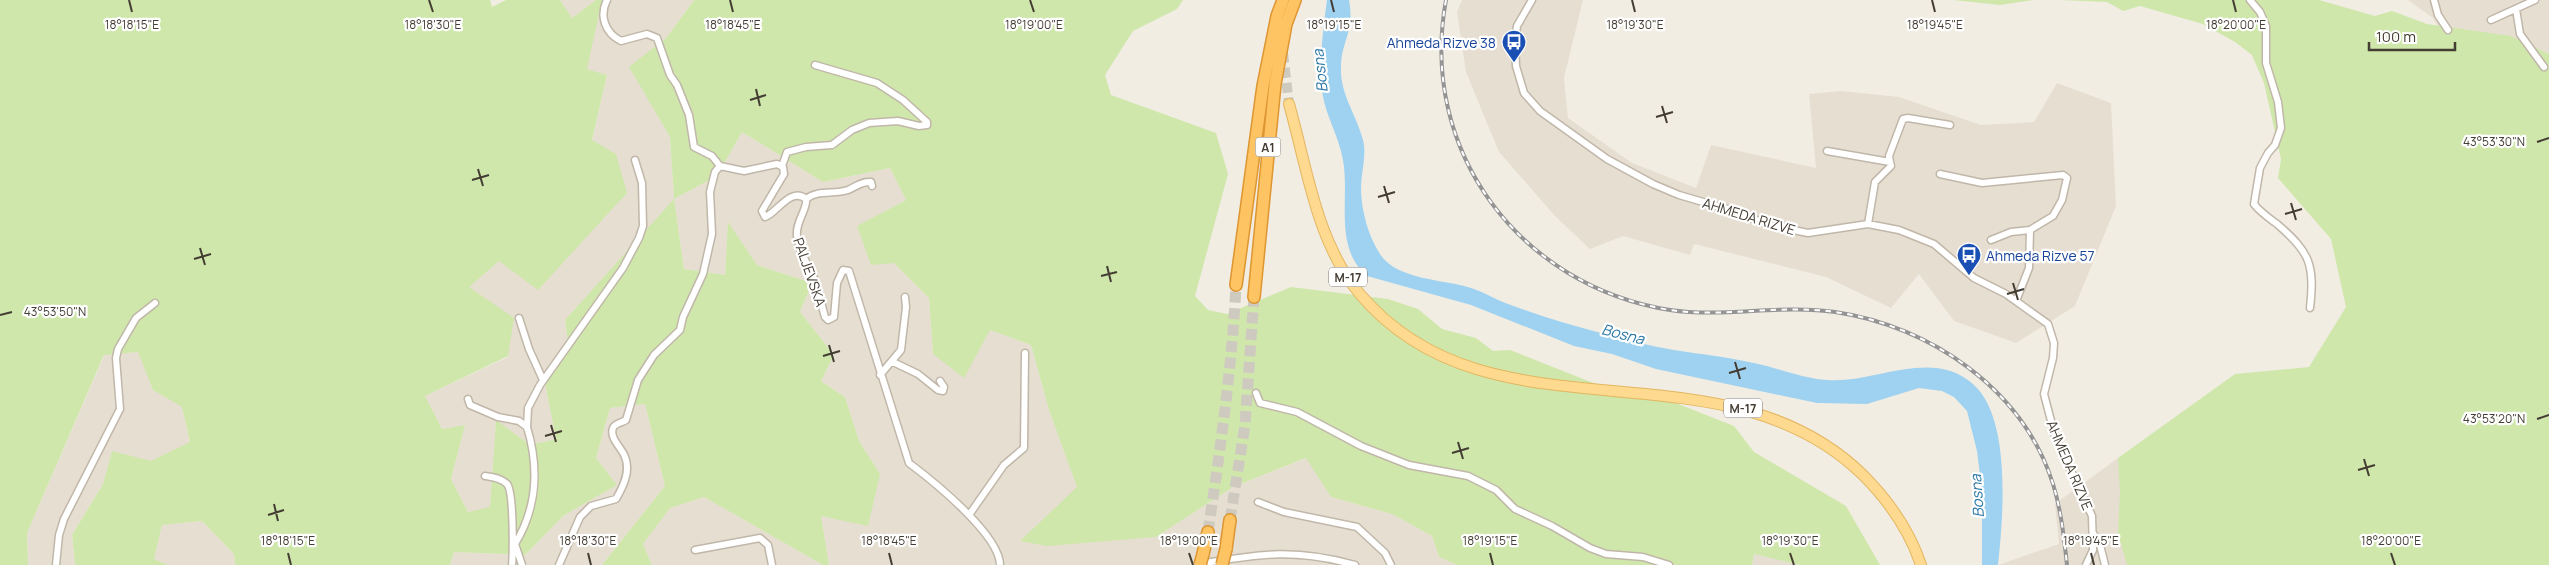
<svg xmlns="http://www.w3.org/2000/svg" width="2549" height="565" viewBox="0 0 2549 565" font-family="Manrope,sans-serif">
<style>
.residential{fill:#e6ded1}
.green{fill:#cfe7ab}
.water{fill:#9ed2f0}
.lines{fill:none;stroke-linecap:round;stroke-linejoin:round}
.primary-tunnel{stroke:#cfcac0;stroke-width:10;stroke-dasharray:10 5;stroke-linecap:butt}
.highway-tunnel{stroke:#cfcac0;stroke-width:11;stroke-dasharray:11 5.5;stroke-linecap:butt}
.street-casing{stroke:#c0b7a9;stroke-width:9}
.primary-casing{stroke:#e3b660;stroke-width:12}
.highway-casing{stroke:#dd9632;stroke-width:14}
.street{stroke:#fff;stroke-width:6}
.primary{stroke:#feda90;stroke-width:10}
.highway{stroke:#fec362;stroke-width:11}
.rail-casing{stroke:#949494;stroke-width:4}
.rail{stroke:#fff;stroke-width:2;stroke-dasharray:5.5;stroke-linecap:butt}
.highway-bridge-casing{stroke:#dd9632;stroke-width:14;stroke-linecap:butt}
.highway-bridge{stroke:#fec362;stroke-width:11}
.ticks{fill:none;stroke:#443d33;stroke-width:2}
.labels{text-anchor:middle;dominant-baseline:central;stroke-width:4.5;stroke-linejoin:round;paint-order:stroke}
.shield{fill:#fff;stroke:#7c7770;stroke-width:1}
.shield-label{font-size:12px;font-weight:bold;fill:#443d33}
.transit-label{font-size:14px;fill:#164399;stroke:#fff;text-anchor:end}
.street-label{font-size:14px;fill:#443d33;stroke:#fff}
.water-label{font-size:15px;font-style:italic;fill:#2c79a7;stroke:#fff}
.ticks-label{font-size:12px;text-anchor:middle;fill:#443d33;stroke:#fff;stroke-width:4.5;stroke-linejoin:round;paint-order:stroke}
</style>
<rect width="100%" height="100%" fill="#f2ede3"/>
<path class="residential" d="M560 0H596L572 18Z
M602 0H694L667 37 630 67 670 137 674 199 717 176 742 132 823 182 890 168 906 200 858 226 929 298 933 354 990 330 1031 345 1049 410 1078 488 1020 541 1156 537 1233 487 1307 458 1331 497 1392 514 1432 536 1439 557 1457 565H829L821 516 880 474 859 441 845 397 821 381 834 355 800 312 812 283 757 265 728 223 725 275 684 269 674 200 565 320 569 349 545 383 556 439 530 445 496 421 490 508 468 512 451 479 465 425 442 429 425 396 508 357 469 287 428 164 592 141 607 75 586 69Z
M1462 0H1583L1564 78 1568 118 1632 163 1696 188 1711 145 1816 168 1809 94 1841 91 1899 97 1981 125 2034 122 2057 83 2111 103 2116 206 2075 306 2016 343 1954 321 1919 274 1891 308 1826 277 1694 244 1690 255 1623 236 1590 249 1555 216 1499 152 1466 72 1457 12Z
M2408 0H2549V87L2446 40 2433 18Z
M139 352 153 390 182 406 190 443 151 462 112 451 103 484 72 535 75 565H28L27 533 105 354Z
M645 404 665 486 602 565H450L454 552 525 555 563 516 617 485 596 458 610 408Z
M2118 458 2127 565H1998L2059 544 2055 504Z
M704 497 823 565H652L643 544 670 508Z
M202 521 234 554 235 565H168L154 559 162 525Z
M1754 554 1800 565H1752Z"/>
<path class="green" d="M0 0H490L492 7 506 0H560L572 18 596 0H602L587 69 607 75 592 140 616 154 627 193 538 290 499 261 469 287 514 318 508 356 425 396 442 429 465 425 451 479 468 512 490 507 496 420 530 445 556 439 545 383 569 349 565 320 674 199 670 137 629 67 667 37 694 0H1183L1177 9 1133 31 1105 75 1111 95 1216 133 1228 174 1195 296 1208 310 1227 314 1291 287 1388 299 1418 309 1442 329 1476 338 1493 351 1510 350 1616 392 1668 400 1734 426 1754 452 1846 506 1880 565H1800L1754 554 1752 565H1457L1439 557 1432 536 1392 514 1331 497 1306 458 1233 487 1156 537 1047 546 1020 541 1077 487 1049 410 1031 345 990 330 964 378 933 354 929 298 894 263 871 265 857 226 906 200 890 168 823 182 742 132 717 176 674 199 684 269 725 275 728 222 757 265 812 283 800 312 834 355 821 381 845 397 859 441 880 474 868 526 821 516 829 565H823L704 497 670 508 643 544 652 565H602L665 486 645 404 610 408 596 458 617 485 563 516 525 555 454 552 450 565H235L234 554 202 521 162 525 154 559 168 565H75L72 535 103 484 112 451 151 461 190 442 182 407 153 390 138 352 104 355 27 533 28 565H0Z
M1953 0H2033L2000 5Z
M2059 0H2319L2375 16 2392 11 2427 24 2511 36 2549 54V565H2127L2118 533 2120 492 2118 458 2235 374 2309 367 2346 307 2331 239 2278 178 2281 159 2264 83 2252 55 2235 42 2203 24 2140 6 2123 11 2107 2Z"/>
<path class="water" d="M1327 0H1349C1355 33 1341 40 1341 68 1340 94 1357 116 1363 140 1367 156 1361 172 1361 188 1361 209 1368 236 1380 254 1397 281 1447 279 1474 289 1486 293 1496 300 1508 304 1538 315 1570 325 1601 333 1625 339 1649 346 1674 350 1700 354 1727 357 1754 363 1778 368 1802 378 1827 380 1873 384 1932 347 1973 384 2012 418 2003 519 1998 565H1982V491L1977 451 1967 411 1954 397 1942 391 1919 388 1867 404 1817 403 1656 369 1612 354 1574 346 1471 305 1367 276C1333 247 1350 198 1343 160 1339 136 1325 115 1322 91 1319 61 1323 30 1327 0Z"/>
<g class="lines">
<path class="primary-tunnel" d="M1283 53 1289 104"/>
<path class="highway-tunnel" d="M1230 520 1245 425 1254 297
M1208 532C1220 450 1232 368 1236 285"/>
<defs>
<path id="street" d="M607 0C599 16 605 33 621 41L647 34 657 38 670 75 677 85 689 115 694 147 712 156 720 166 744 171 777 164 783 167 784 174 762 211 765 217C776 214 791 186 806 199 808 209 795 222 797 236 799 251 807 263 813 276 819 289 821 304 825 317L828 320 834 317 837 283 843 270 849 271 909 463C933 481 1000 535 1000 565
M1532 0 1517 26 1515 40 1516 66 1524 93 1540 111 1607 159 1653 184 1679 195 1734 211 1769 225 1808 233 1868 224 1899 230 1934 244 1974 278 2006 294 2048 324 2054 343 2053 358 2044 394 2055 436 2092 516 2093 550 2086 565
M2250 0 2260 12 2266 26V63L2278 102 2281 128 2275 145 2268 153 2260 168 2254 204C2260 212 2269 218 2277 224 2310 252 2315 265 2310 308
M2434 0 2438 15 2448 30
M2516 9 2520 34 2544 67
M2491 20 2535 0
M1827 151 1890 162 1891 166 1875 182 1868 224
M1890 162 1889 156 1903 119 1908 118 1950 125
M782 166 787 152 806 147 832 145 852 130 869 123 898 121 919 126 927 125V122L903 100 877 83 815 65
M1940 174 1982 183 2063 175 2067 178 2062 200 2053 216 2030 230 2029 268 2016 301
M806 199C819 189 833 195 848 190 856 187 861 181 871 182L872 186
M1991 240 2011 232 2030 230
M519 318 529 349 543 380
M893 362 918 374 938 390 943 391 944 387 940 381
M880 375 901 350 906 307 905 297
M1256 393 1260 403 1297 412 1361 446 1409 465 1468 476 1496 490 1515 509 1552 526 1590 548 1606 554 1643 557 1669 565
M468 399 470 405 498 417 519 421 527 427C539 467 537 508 515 544L522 565
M527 428 528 408 540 385 623 268 639 238 643 226 642 183 635 160
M485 476C492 477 501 478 507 484 514 492 513 553 512 565
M1258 502 1284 512 1357 527 1385 553 1391 565
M969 515 1004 465 1024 448 1025 353
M2093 533 2100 545 2105 565
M695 550 760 538 768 545 772 565
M1199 564C1260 554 1294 548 1355 565
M56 565 59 535 64 519 120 409 116 358 118 349 136 318 155 303
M559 565 580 517 591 506 616 499C623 487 631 471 625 457 622 448 609 438 613 428 615 423 622 423 626 420L638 380 654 355 680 330 683 317 703 274 712 234 710 192 715 172 720 166"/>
<path id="primary" d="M1289 104C1307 167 1316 241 1359 293 1490 450 1720 335 1863 475 1889 501 1909 529 1921 565"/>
<path id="highway" d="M1236 285 1263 86 1277 16 1283 0
M1254 297 1275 84 1286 24 1295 0
M1226 549 1230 520
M1203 554 1208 532"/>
</defs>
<use href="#street" class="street-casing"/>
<use href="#primary" class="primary-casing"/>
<use href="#highway" class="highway-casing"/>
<use href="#street" class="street"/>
<use href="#primary" class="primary"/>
<use href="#highway" class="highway"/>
<defs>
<path id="rail" d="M1446 0C1418 151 1520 286 1670 310 1724 318 1781 304 1835 312 1930 326 2023 389 2053 484 2061 510 2064 537 2067 565"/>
</defs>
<use href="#rail" class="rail-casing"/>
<use href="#rail" class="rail"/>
<defs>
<path id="highway-bridge" d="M1200 565 1203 554
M1222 565 1226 549"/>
</defs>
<use href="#highway-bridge" class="highway-bridge-casing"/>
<use href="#highway-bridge" class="highway-bridge"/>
</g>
<path class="ticks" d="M129 0 132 12M429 0 433 12M730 0 733 12M1030 0 1034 12M1331 0 1334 12M1632 0 1635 12M1932 0 1935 12M2233 0 2236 12M756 89 760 106M750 100 766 95M1662 106 1667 123M1656 117 1673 112M2537 142 2549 138M478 169 483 186M472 180 489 175M1384 186 1389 203M1378 197 1395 192M2291 203 2296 220M2285 214 2302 209M200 248 205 265M194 259 211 254M1107 266 1111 282M1101 276 1117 272M2013 283 2018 300M2007 294 2024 289M0 315 12 312M829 345 834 362M823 356 840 351M1735 362 1740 379M1729 373 1746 368M2537 419 2549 415M551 425 556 442M545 436 562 431M1458 442 1463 459M1452 453 1469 448M2364 459 2369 476M2358 470 2375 465M274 504 278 521M268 515 284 510M288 553 291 565M588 553 591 565M889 553 892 565M1189 553 1193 565M1490 553 1493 565M1790 553 1794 565M2091 553 2094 565M2391 553 2395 565"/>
<defs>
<symbol id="bus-pin" viewBox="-11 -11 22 30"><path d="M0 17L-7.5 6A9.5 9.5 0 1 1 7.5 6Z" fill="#1a4fb4" stroke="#fff"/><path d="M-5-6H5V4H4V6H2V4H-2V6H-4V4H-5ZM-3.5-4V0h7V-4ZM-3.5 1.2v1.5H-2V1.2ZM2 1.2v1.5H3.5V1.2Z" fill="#fff"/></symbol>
</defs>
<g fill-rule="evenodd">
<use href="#bus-pin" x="1500" y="28" width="28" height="38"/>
<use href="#bus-pin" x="1955" y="241" width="28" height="38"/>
</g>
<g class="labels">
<g class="shield">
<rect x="1255.5" y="137.5" width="25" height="19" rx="4"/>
<rect x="1329" y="267.5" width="38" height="19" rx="4"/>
<rect x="1724" y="398.5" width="38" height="19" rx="4"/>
</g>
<g class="shield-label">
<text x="1268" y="147">A1</text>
<text x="1348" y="277">M-17</text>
<text x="1743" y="408">M-17</text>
</g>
<g class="transit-label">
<text x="1496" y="42">Ahmeda Rizve 38</text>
<text x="1986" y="255" text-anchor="start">Ahmeda Rizve 57</text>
</g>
<g class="street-label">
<text transform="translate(1749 216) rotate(17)">AHMEDA RIZVE</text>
<text transform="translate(810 272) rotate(71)">PALJEVSKA</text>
<text transform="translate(2070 465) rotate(67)">AHMEDA RIZVE</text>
</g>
<g class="water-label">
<text transform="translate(1320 71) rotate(-96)">Bosna</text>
<text transform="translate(1623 334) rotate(14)">Bosna</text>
<text transform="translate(1977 496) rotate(-94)">Bosna</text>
</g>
</g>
<g class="ticks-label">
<text x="132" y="29">18°18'15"E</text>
<text x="433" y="29">18°18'30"E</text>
<text x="733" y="29">18°18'45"E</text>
<text x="1034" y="29">18°19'00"E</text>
<text x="1334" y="29">18°19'15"E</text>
<text x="1635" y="29">18°19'30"E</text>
<text x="1935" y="29">18°19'45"E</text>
<text x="2236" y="29">18°20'00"E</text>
<text x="2494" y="146">43°53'30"N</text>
<text x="55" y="316">43°53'50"N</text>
<text x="2494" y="423">43°53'20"N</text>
<text x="288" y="545">18°18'15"E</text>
<text x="588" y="545">18°18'30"E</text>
<text x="889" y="545">18°18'45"E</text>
<text x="1189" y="545">18°19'00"E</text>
<text x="1490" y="545">18°19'15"E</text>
<text x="1790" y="545">18°19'30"E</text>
<text x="2091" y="545">18°19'45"E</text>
<text x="2391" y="545">18°20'00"E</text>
</g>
<path d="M2369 42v8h86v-8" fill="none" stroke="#443d33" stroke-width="2.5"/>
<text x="2376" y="42" font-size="15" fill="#443d33" stroke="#ffffff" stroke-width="4" paint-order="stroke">100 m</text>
</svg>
